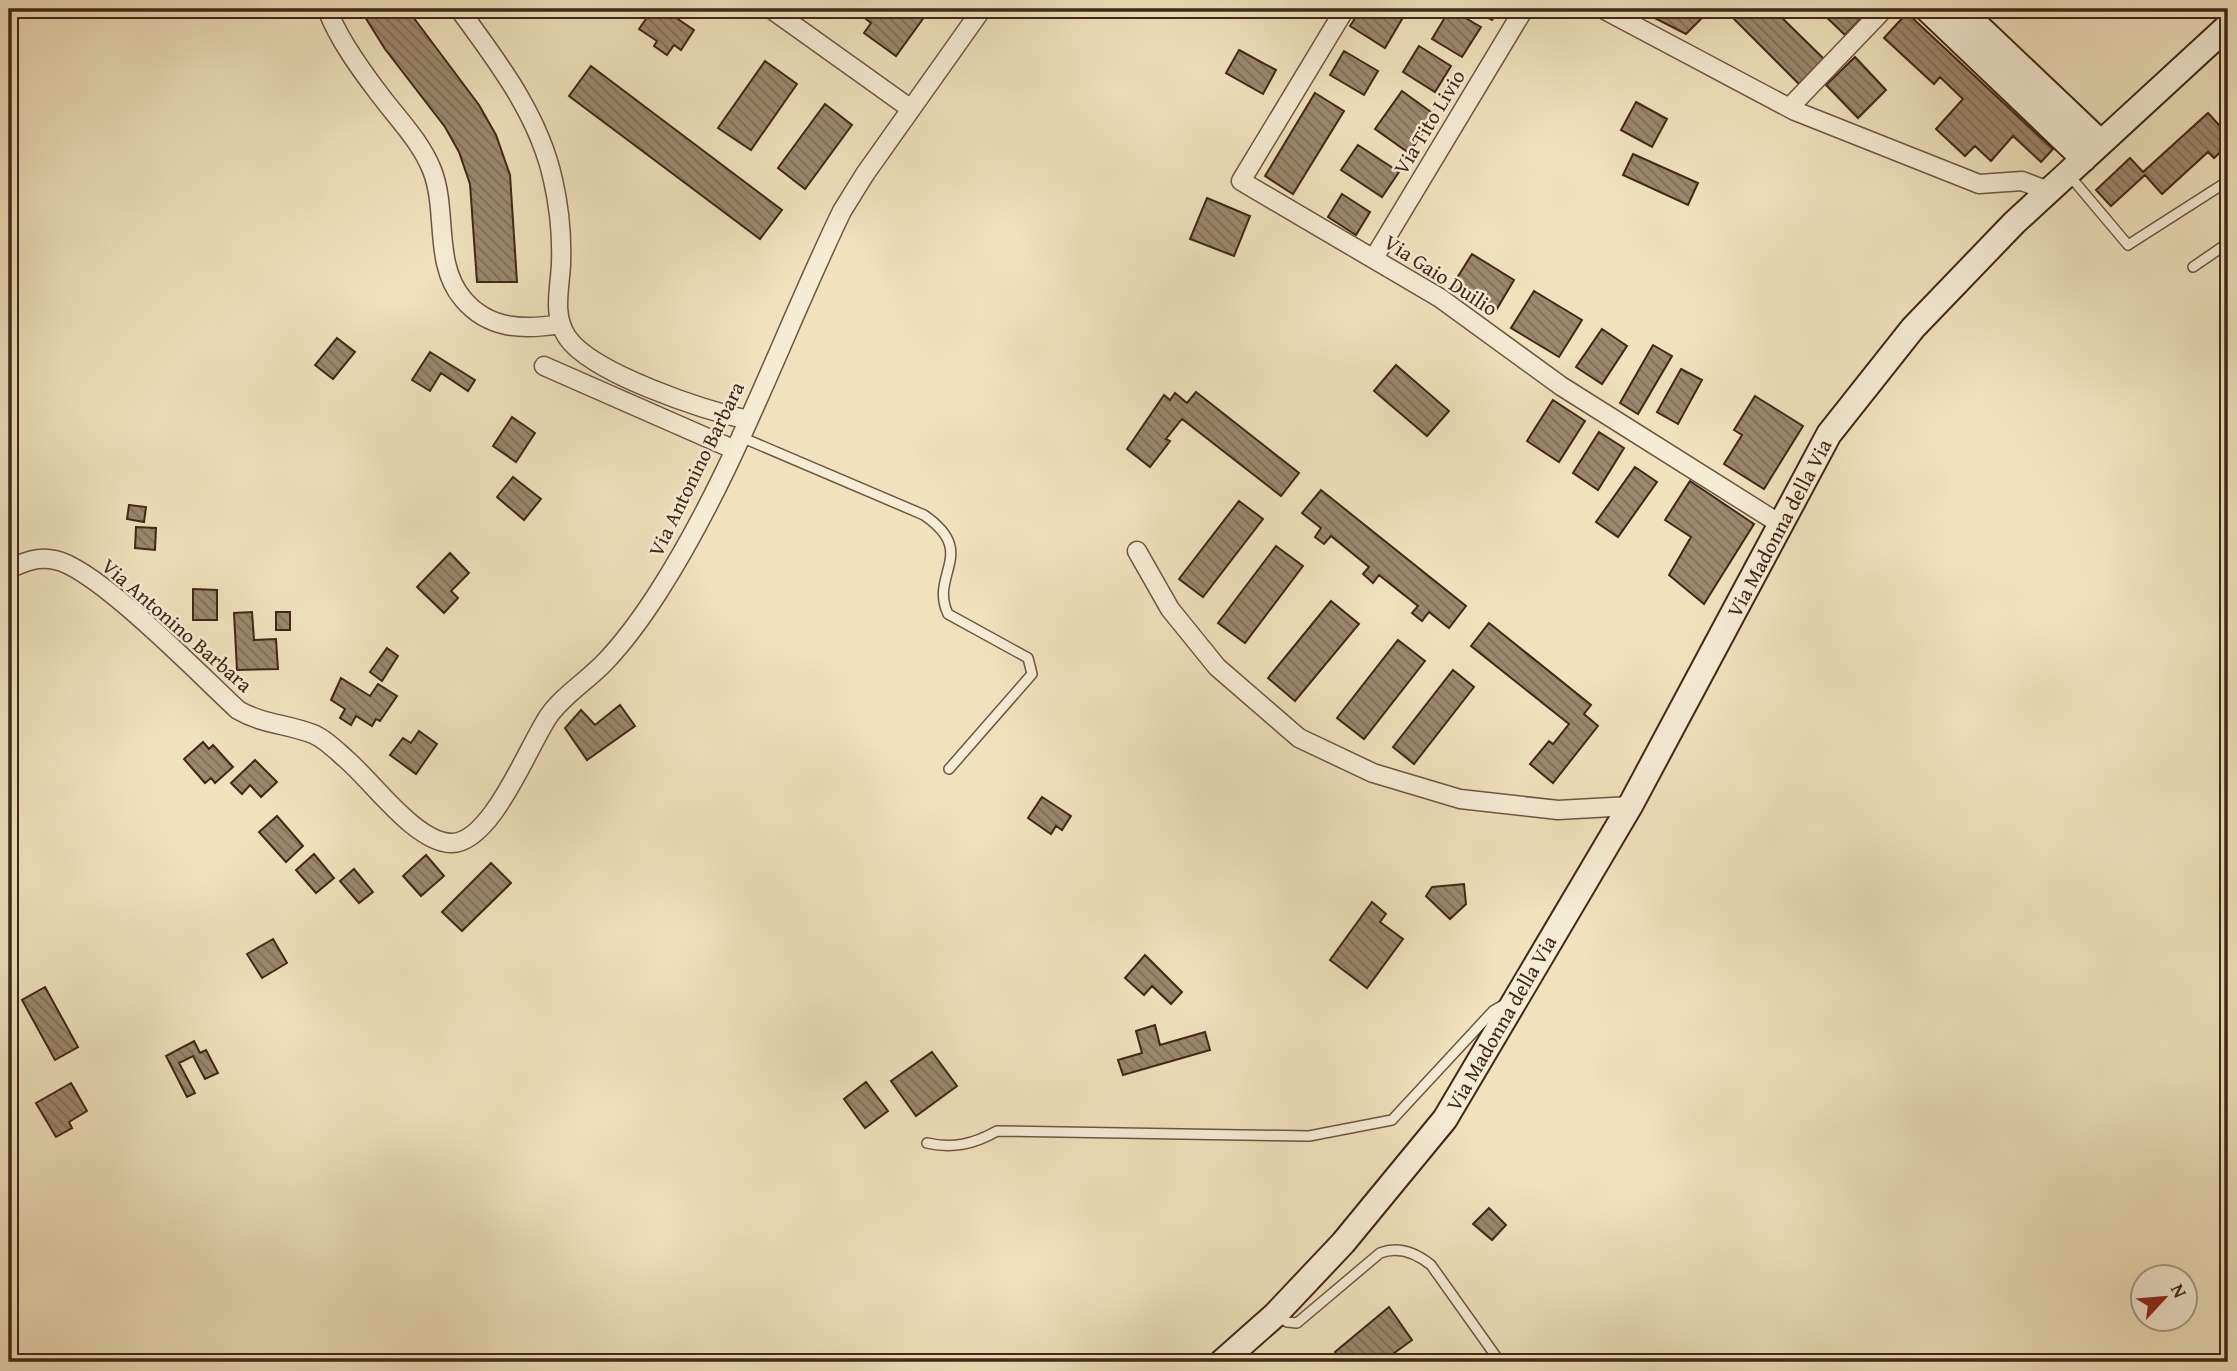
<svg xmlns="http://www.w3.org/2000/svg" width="2237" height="1371" viewBox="0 0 2237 1371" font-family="'Gentium Book Plus',serif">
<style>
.building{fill:url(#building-back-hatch);stroke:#422716;stroke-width:2}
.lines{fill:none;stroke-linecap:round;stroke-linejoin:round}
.lane-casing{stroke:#6d5640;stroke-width:12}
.street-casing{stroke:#6d5640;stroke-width:21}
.secondary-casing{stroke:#422716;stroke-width:28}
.lane{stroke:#f5ecd4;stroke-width:9}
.street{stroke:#f5ecd4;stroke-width:18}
.secondary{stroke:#f5ecd4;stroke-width:24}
.labels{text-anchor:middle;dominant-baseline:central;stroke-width:5;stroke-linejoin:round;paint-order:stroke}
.street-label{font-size:21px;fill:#422716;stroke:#f5ecd4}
</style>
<defs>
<pattern id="building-back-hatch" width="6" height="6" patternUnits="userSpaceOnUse" patternTransform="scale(1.75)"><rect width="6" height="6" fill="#9c886d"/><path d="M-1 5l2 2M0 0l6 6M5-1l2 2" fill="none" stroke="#816f59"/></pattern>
</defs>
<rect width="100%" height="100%" fill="#efe2bd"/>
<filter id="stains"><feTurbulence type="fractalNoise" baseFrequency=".00286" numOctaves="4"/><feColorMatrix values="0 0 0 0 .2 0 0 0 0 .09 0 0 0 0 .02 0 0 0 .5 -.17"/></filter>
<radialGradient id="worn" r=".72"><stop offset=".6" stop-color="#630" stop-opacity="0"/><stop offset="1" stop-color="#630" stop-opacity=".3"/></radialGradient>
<path class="building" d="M360 9H407L479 105 496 135 510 175 517 282H477L470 184 459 152 445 127 385 49Z
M653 9H663L694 30 681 50 674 45 667 55 654 46 657 41 639 29Z
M873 9H930L896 56 864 33 871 23 866 19Z
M1361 9H1385L1402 19 1385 48 1350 26Z
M1450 9 1481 27 1462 57 1432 39Z
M1472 9H1499L1492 20Z
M1637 9H1700L1705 15 1686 34Z
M1741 9H1773L1824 59 1799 84 1733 18Z
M1818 9H1870L1845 35Z
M1907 13 2053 149 2041 162 2013 136 1991 161 1975 146 1965 156 1936 129 1963 99 1940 77 1934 84 1884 38Z
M1419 46 1451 66 1435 92 1403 72Z
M1239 50 1276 70 1263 94 1226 73Z
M1344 51 1378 71 1364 95 1330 75Z
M1855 57 1886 90 1858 118 1826 85Z
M765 61 797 84 751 150 718 128Z
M591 66 782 210 760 239 569 96Z
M1402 91 1435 115 1409 153 1375 129Z
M1315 93 1344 111 1293 194 1265 176Z
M1636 102 1667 119 1652 147 1621 130Z
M825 104 852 125 805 189 778 168Z
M2208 113 2228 135V145L2214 158 2208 152 2162 194 2145 175 2111 206 2096 190 2130 158 2143 172Z
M1358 145 1399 172 1382 197 1341 170Z
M1633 154 1698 183 1688 205 1623 175Z
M1342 194 1370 212 1356 235 1328 217Z
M1207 198 1250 216 1234 256 1190 239Z
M1472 254 1514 280 1495 312 1452 286Z
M1534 291 1582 320 1559 357 1511 328Z
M1602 329 1627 346 1602 384 1576 367Z
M337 338 355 352 333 379 315 365Z
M1653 345 1672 356 1638 414 1620 403Z
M430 352 475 380 468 391 441 373 430 391 412 380Z
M1396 365 1449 411 1427 436 1374 391Z
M1681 369 1702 380 1678 424 1657 412Z
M1196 392 1299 473 1281 496 1182 419 1166 439 1170 441 1150 467 1127 449 1164 395 1170 400 1175 393 1187 403Z
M1755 396 1803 426 1764 489 1724 464 1742 435 1734 430Z
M1553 400 1585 421 1559 462 1527 441Z
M512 417 535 433 516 462 493 446Z
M1599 432 1624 448 1598 490 1573 473Z
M1635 467 1657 482 1618 537 1596 522Z
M513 477 541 499 524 520 497 497Z
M1690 481 1754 524 1704 604 1669 575 1691 537 1665 520Z
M1321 490 1466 606 1449 628 1429 612 1422 621 1412 613 1418 606 1379 575 1373 583 1363 574 1369 567 1331 536 1324 544 1315 537 1321 528 1302 513Z
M1239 501 1263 519 1203 597 1179 579Z
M129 505 146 507 144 522 127 519Z
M136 527 156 528 155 550 135 548Z
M1276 546 1303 566 1245 643 1218 623Z
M450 553 469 573 451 591 458 598 444 613 417 587Z
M193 589 217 590V620H193Z
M1331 601 1359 624 1295 701 1268 678Z
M252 612 254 640 276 639 278 669 237 670 234 613Z
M276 612H290V630H276Z
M1489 623 1591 705 1584 714 1598 726 1553 783 1530 764 1549 741 1553 744 1569 724 1471 646Z
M1398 640 1425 661 1364 739 1337 718Z
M387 648 398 656 382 681 370 672Z
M1453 670 1474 687 1414 764 1393 747Z
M341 678 370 696 378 684 397 696 380 721 376 719 372 726 356 716 351 725 340 718 345 709 331 700Z
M620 705 635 726 587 760 565 728 581 710 595 725Z
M419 731 437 744 416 774 390 755 403 738 411 743Z
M203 742 209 749 213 745 233 767 215 783 211 778 205 783 184 759Z
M255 760 277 782 261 797 250 785 242 794 231 783Z
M1042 797 1071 816 1062 830 1056 826 1051 834 1028 818Z
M277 816 303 846 286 862 259 832Z
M314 854 334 878 316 893 296 870Z
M426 855 444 876 421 896 403 876Z
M491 863 511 883 462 931 442 912Z
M354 869 373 892 359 903 340 881Z
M1464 884 1466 904 1450 919 1426 896 1432 887Z
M1372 902 1386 914 1380 922 1403 939 1367 988 1330 960Z
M273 939 287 963 262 978 247 954Z
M1145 955 1182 992 1171 1004 1152 986 1144 995 1125 978Z
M45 987 78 1047 55 1060 22 1000Z
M1155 1025 1160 1045 1205 1032 1210 1050 1123 1075 1118 1060 1142 1053 1136 1031Z
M194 1041 200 1053 206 1050 218 1073 205 1079 193 1056 179 1063 195 1093 187 1097 166 1056Z
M932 1052 957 1086 916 1116 891 1081Z
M866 1082 888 1111 865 1128 844 1099Z
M71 1083 87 1111 69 1122 72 1128 56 1137 36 1103Z
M1489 1208 1506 1225 1492 1240 1473 1224Z
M1389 1307 1412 1340 1382 1362H1342L1335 1352Z"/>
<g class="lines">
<defs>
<path id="lane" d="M2069 175 2128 245 2228 181
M2193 267 2228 243
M741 437 924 515C979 553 929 574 948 614L1028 658 1032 674 949 769
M927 1143C953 1149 974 1144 997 1131L1309 1136 1392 1120 1493 1011 1505 1004
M1277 1316 1287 1322 1297 1323 1380 1253C1398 1246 1416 1253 1431 1265L1500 1362"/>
<path id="street" d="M327 9C338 38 358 66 377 91 396 117 420 140 432 170 448 211 433 264 463 299 489 330 524 330 561 324
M459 9C497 61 539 115 553 180 559 206 562 237 561 264 560 289 552 314 567 337 592 374 704 410 748 420
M771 9 911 109
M1345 9 1241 181 1440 298 1561 386 1780 524
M1603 9 1795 111 1979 184 2022 181 2048 191
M1789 108 1883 10
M1374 258 1524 9
M544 366 735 450
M1137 551 1170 609 1217 667 1299 738 1373 773 1460 799 1558 810 1630 806
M9 569C24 562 38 556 55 560 97 568 202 677 238 710 262 724 287 724 313 734 324 738 337 751 346 759 373 782 415 842 451 843 491 844 528 747 548 717 562 696 587 681 605 662 625 641 643 616 659 591 735 472 781 337 842 211L865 174 982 9"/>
<path id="secondary" d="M1927 9 2084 159
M1960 9 2101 143
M1222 1362 1275 1315 1343 1243 1445 1119 1630 806 1829 434 1913 328 2014 223 2228 26"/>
</defs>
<use href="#lane" class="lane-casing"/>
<use href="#street" class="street-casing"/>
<use href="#secondary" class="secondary-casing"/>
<use href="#lane" class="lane"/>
<use href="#street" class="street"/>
<use href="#secondary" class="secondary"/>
</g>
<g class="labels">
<g class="street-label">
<text transform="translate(1429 122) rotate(-59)">Via Tito Livio</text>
<text transform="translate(1441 275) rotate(33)">Via Gaio Duilio</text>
<text transform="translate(696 469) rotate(-64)">Via Antonino Barbara</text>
<text transform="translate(1779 528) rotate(-62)">Via Madonna della Via</text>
<text transform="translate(177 625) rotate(41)">Via Antonino Barbara</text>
<text transform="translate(1501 1023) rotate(-60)">Via Madonna della Via</text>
</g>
</g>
<rect width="2237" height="1371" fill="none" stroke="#efe2bd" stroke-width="35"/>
<rect x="10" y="10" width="2216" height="1350" fill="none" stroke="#422716" stroke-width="3.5"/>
<rect x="18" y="18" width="2202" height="1336" fill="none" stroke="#422716" stroke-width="2"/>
<g transform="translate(2164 1298) rotate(64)"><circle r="33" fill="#f5ecd4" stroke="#ad9d88" stroke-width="2"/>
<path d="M0-5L12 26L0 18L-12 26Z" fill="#8f2418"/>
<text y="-10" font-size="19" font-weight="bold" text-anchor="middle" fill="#422716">N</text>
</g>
<rect width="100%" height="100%" filter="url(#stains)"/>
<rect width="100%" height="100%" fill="url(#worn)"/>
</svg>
